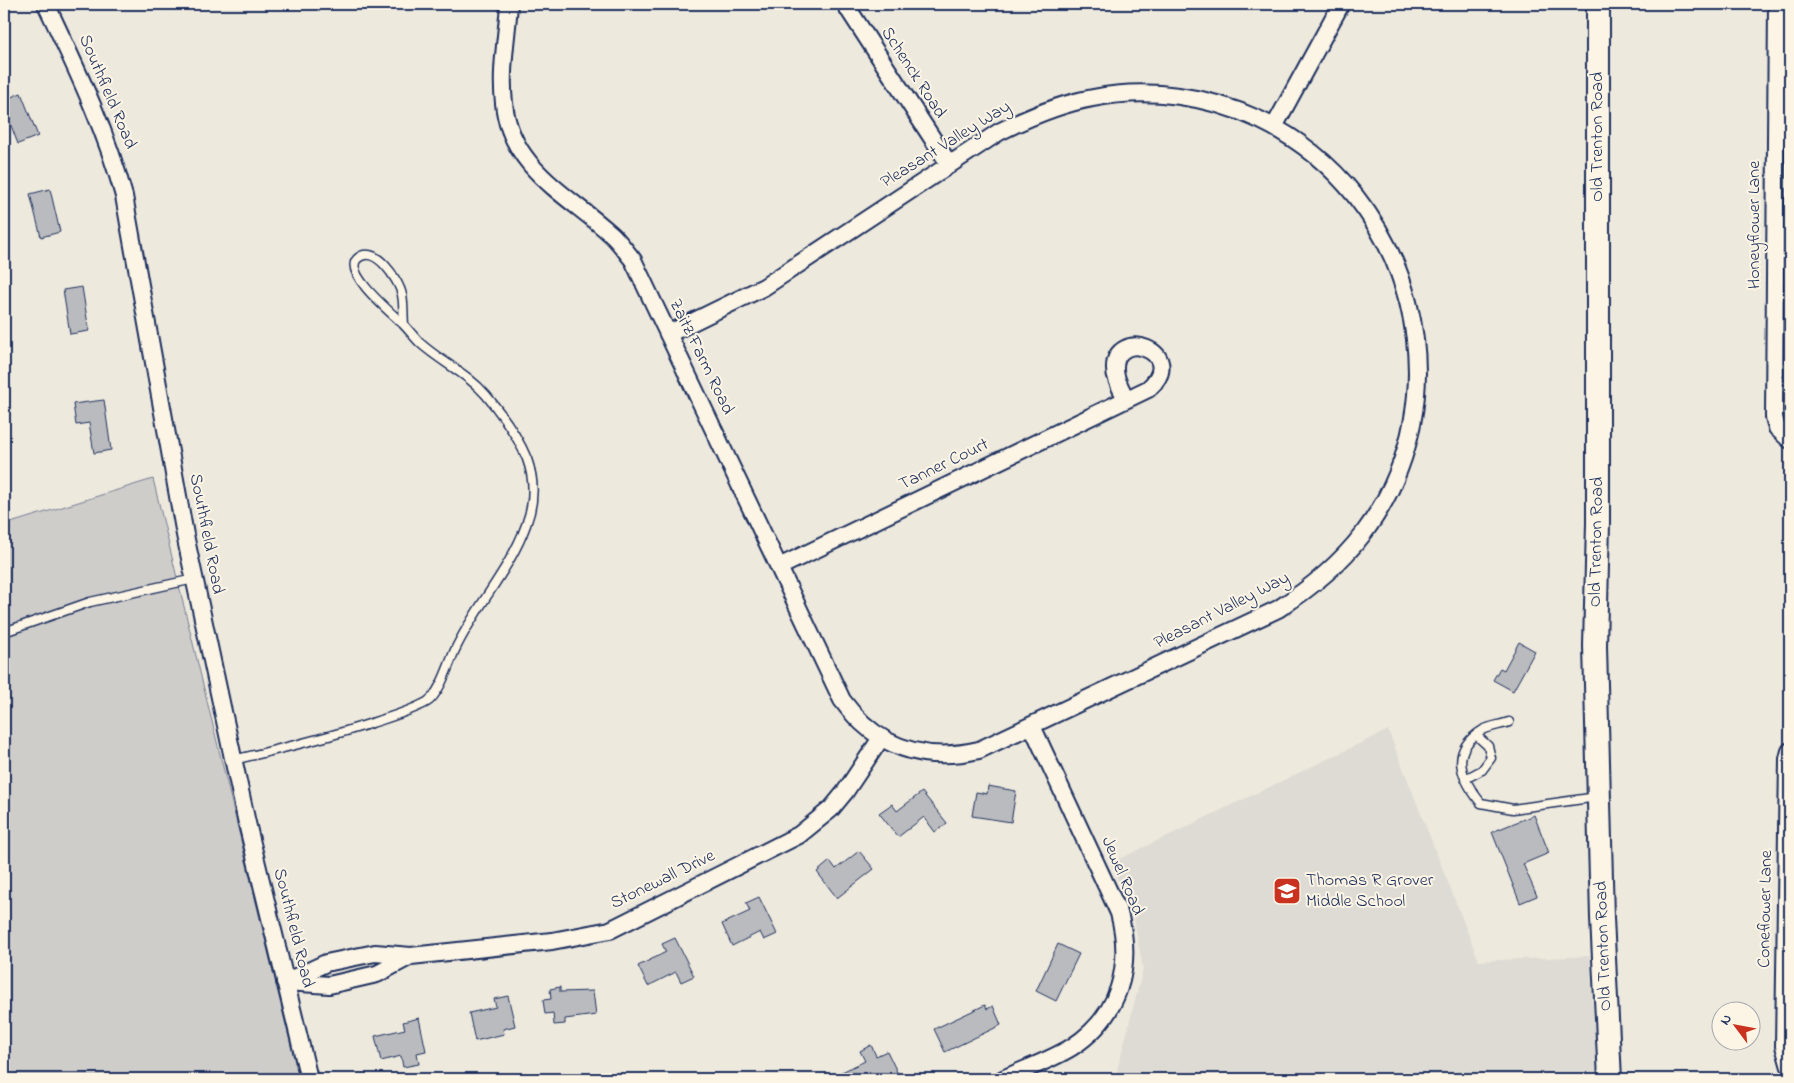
<svg xmlns="http://www.w3.org/2000/svg" width="1794" height="1083" viewBox="0 0 1794 1083" font-family="'Indie Flower',sans-serif">
<style>
.built{fill:#dedbd4}
.green{fill:#cfcdca;stroke:#757e94}
.building{fill:#babbbe;stroke:#1b2f5e}
.lines{fill:none;stroke-linecap:round;stroke-linejoin:round}
.lane-casing{stroke:#1b2f5e;stroke-width:11}
.street-casing{stroke:#1b2f5e;stroke-width:20}
.secondary-casing{stroke:#1b2f5e;stroke-width:26}
.lane{stroke:#fcf5e5;stroke-width:8}
.street{stroke:#fcf5e5;stroke-width:16}
.secondary{stroke:#fcf5e5;stroke-width:22}
.labels{text-anchor:middle;dominant-baseline:central;stroke-width:4;stroke-linejoin:round;paint-order:stroke}
.street-label{font-size:18px;fill:#1b2f5e;stroke:#fcf5e5}
.poi-label{font-size:18px;fill:#1b2f5e;stroke:#fcf5e5;text-anchor:start}
</style>
<rect width="100%" height="100%" fill="#eee9dd"/>
<filter id="ink" filterUnits="userSpaceOnUse"><feTurbulence type="fractalNoise" baseFrequency=".02" numOctaves="2"/><feDisplacementMap in="SourceGraphic" scale="10" xChannelSelector="R" yChannelSelector="G"/><feConvolveMatrix kernelMatrix="1 2 1 2 8 2 1 2 1" color-interpolation-filters="sRGB"/></filter>
<g filter="url(#ink)">
<path class="built" d="M1388 730 1479 961 1590 956 1597 1079H1115L1143 969 1134 919 1111 863Z"/>
<path class="green" d="M153 479 299 1079H4V525Z"/>
<path class="building" d="M21 93 38 136 18 144 4 107V100Z
M50 189 60 232 41 237 30 194Z
M82 287 89 331 70 334 63 290Z
M104 400 111 450 94 453 89 423 76 425 73 404Z
M1519 642 1535 651 1513 691 1493 680 1500 668 1504 670Z
M988 786 1016 791 1011 822 972 816 976 792 987 794Z
M922 792 947 823 935 832 924 817 898 837 879 813 892 804 897 811Z
M1534 815 1549 853 1523 864 1537 896 1520 903 1492 832Z
M859 851 874 869 837 898 817 872 830 861 836 869Z
M759 897 777 934 764 940 760 932 732 946 722 924 750 911 746 903Z
M675 938 694 976 681 982 676 972 648 986 638 966 666 952 662 944Z
M1058 944 1079 954 1056 1001 1036 991Z
M560 987V992L593 991 596 1015 565 1019V1024L554 1025 553 1013 545 1014 543 1000 551 999 550 989Z
M508 996 515 1026 503 1029 504 1034 475 1041 469 1013 496 1007 494 999Z
M985 1005 987 1009 993 1006 1001 1025 945 1052 934 1029Z
M419 1018 426 1051 417 1053 419 1064 403 1067 401 1056 381 1061 375 1036 405 1029 403 1022Z
M871 1045 876 1056 887 1051 898 1074 887 1079H827L865 1061 860 1051Z"/>
<g class="lines">
<defs>
<path id="lane" d="M4 632 90 602 194 579
M1509 722C1501 725 1490 726 1483 730 1448 751 1461 778 1481 803L1513 809 1597 797
M233 760C281 749 326 738 372 723 390 717 411 711 427 702 440 694 449 663 455 650 475 607 510 570 526 525 534 504 535 481 527 459 518 437 501 413 486 395 467 373 441 362 420 343 414 337 409 330 403 324 393 314 343 274 357 259 374 242 399 280 402 295 404 304 403 315 404 324
M1465 779 1482 770 1491 758 1488 746 1477 736"/>
<path id="street" d="M46 4C76 68 105 127 124 196L185 535 247 823 309 1079
M509 4C507 36 500 70 504 103 510 168 568 195 611 234 619 241 626 252 633 260L842 700C876 747 923 763 979 750L1278 609C1311 588 1339 565 1363 534 1467 396 1414 194 1260 120 1209 96 1149 87 1093 98 1059 104 1029 117 999 132L764 287 668 334
M845 4 949 164
M1777 4 1774 417 1777 428 1790 440
M1274 127 1341 4
M779 567 1148 389C1190 352 1113 325 1115 370 1115 379 1122 391 1126 399
M1790 751 1788 759 1784 1046 1790 1067
M285 982 326 963 375 953 411 956 552 941 610 930 799 835 831 809 845 792 881 738
M287 982 329 985 377 974 411 956
M1003 1079C1025 1069 1051 1060 1072 1047 1120 1016 1133 966 1119 913L1032 726"/>
<path id="secondary" d="M1598 4V523L1595 646 1602 918 1610 1079"/>
</defs>
<use href="#lane" class="lane-casing"/>
<use href="#street" class="street-casing"/>
<use href="#secondary" class="secondary-casing"/>
<use href="#lane" class="lane"/>
<use href="#street" class="street"/>
<use href="#secondary" class="secondary"/>
</g>
</g>
<defs>
<symbol id="school-square" viewBox="-11 -11 22 22"><rect x="-9" y="-9" width="18" height="18" rx="4" fill="#c8321e" stroke="#fcf5e5"/><path d="M0-5L7-2L0 1L-7-2ZM-4 1L0 2.5L4 1V4Q0 6-4 4Z" fill="#fff"/></symbol>
</defs>
<g fill-rule="evenodd">
<use href="#school-square" x="1271" y="875" width="32" height="32"/>
</g>
<g class="labels">
<g class="street-label">
<text transform="translate(913 73) rotate(57)">Schenck Road</text>
<text transform="translate(107 92) rotate(67)">Southfield Road</text>
<text transform="translate(1598 137) rotate(-90)">Old Trenton Road</text>
<text transform="translate(946 145) rotate(-32)">Pleasant Valley Way</text>
<text transform="translate(1755 225) rotate(-90)">Honeyflower Lane</text>
<text transform="translate(701 357) rotate(64)">Zaitz Farm Road</text>
<text transform="translate(944 465) rotate(-26)">Tanner Court</text>
<text transform="translate(206 534) rotate(79)">Southfield Road</text>
<text transform="translate(1597 542) rotate(-89)">Old Trenton Road</text>
<text transform="translate(1222 611) rotate(-27)">Pleasant Valley Way</text>
<text transform="translate(1122 876) rotate(67)">Jewel Road</text>
<text transform="translate(663 880) rotate(-26)">Stonewall Drive</text>
<text transform="translate(1766 909) rotate(-89)">Coneflower Lane</text>
<text transform="translate(293 928) rotate(76)">Southfield Road</text>
<text transform="translate(1604 946) rotate(-92)">Old Trenton Road</text>
</g>
<g class="poi-label">
<text x="1306" y="881">Thomas R Grover<tspan x="1306" dy="21">Middle School</tspan></text>
</g>
</g>
<rect width="1794" height="1083" fill="none" stroke="#fcf5e5" stroke-width="20"/>
<rect x="10" y="10" width="1774" height="1063" fill="none" stroke="#1b2f5e" stroke-width="2" filter="url(#ink)"/>
<g transform="translate(1736 1026) rotate(302)"><circle r="24" fill="#fcf5e5" stroke="#a2a6af"/>
<path d="M0-4L9 19L0 12L-9 19Z" fill="#c8321e"/>
<text y="-8" font-size="14" font-weight="bold" text-anchor="middle" fill="#1b2f5e">N</text>
</g>
</svg>
